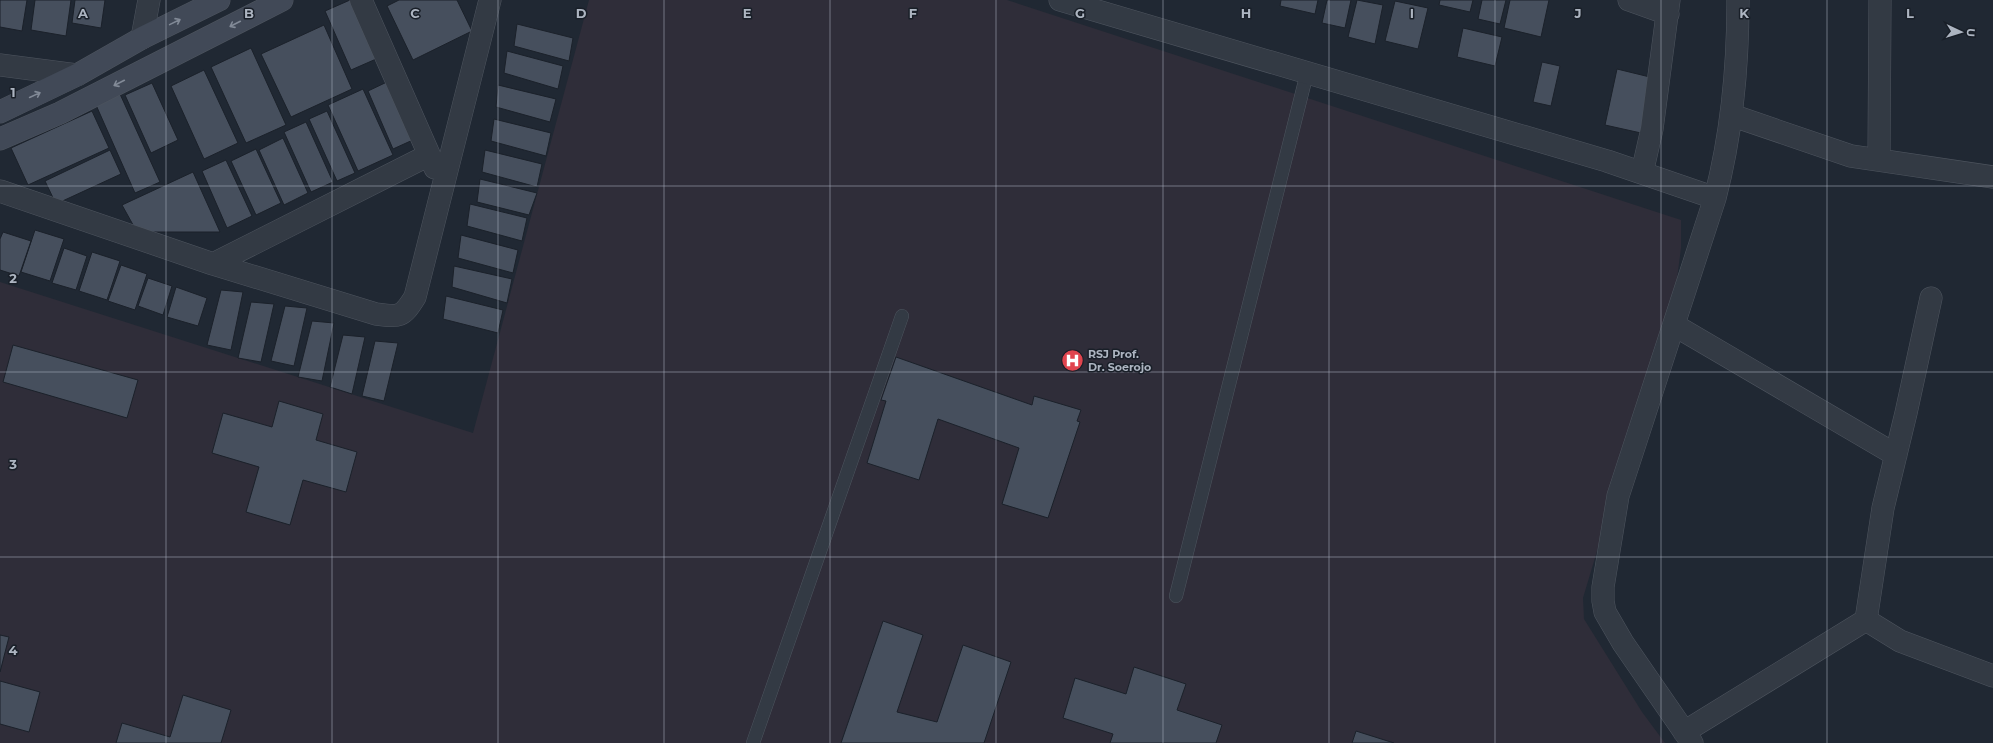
<svg xmlns="http://www.w3.org/2000/svg" width="1993" height="743" viewBox="0 0 1993 743" font-family="Montserrat,sans-serif">
<style>
.medical{fill:#2f2d39}
.building{fill:#464f5d;stroke:#1b212a}
.lines{fill:none;stroke-linecap:round;stroke-linejoin:round}
.lane-casing{stroke:#4e555f;stroke-width:14}
.street-casing{stroke:#4e555f;stroke-width:23}
.secondary-casing{stroke:#4e555f;stroke-width:23}
.lane{stroke:#333a44;stroke-width:13}
.street{stroke:#333a44;stroke-width:22}
.secondary{stroke:#414957;stroke-width:22}
.oneway{stroke:#828a97}
.grid{fill:none;stroke:#adb5c1;stroke-width:1;stroke-opacity:0.55}
.labels{text-anchor:middle;dominant-baseline:central;stroke-width:3;stroke-linejoin:round;paint-order:stroke}
.poi-label{font-size:11px;font-weight:bold;fill:#adb5c1;stroke:#191f28;text-anchor:start}
.grid-label{font-size:13px;text-anchor:middle;font-weight:bold;fill:#adb5c1;stroke:#191f28;stroke-width:3;stroke-linejoin:round;paint-order:stroke}
</style>
<rect width="100%" height="100%" fill="#202833"/>
<path class="medical" d="M589 0H1007L1681 220V248L1676 286 1583 598 1584 619 1642 712 1665 743H0V282L473 433Z"/>
<path class="building" d="M0 0H27L22 31 0 27Z
M35 0H71L66 36 31 30Z
M75 0H105L101 28 72 23Z
M350 0H357L383 56 351 70 325 11Z
M399 0H457L472 31 413 60 387 6Z
M1281 0H1318L1315 14 1280 6Z
M1327 0H1351L1345 28 1322 23Z
M1357 0 1383 5 1375 44 1348 37Z
M1440 0H1473L1470 12 1439 5Z
M1482 0H1506L1500 24 1478 19Z
M1510 0H1549L1541 37 1504 28Z
M1395 1 1428 8 1418 49 1385 41Z
M517 24 573 38 569 61 514 46Z
M324 25 352 89 291 117 261 54Z
M1463 28 1502 37 1495 66 1457 57Z
M251 48 286 125 246 143 211 67Z
M507 51 563 66 558 89 504 73Z
M1542 62 1560 66 1551 106 1533 102Z
M1617 69 1654 78 1641 133 1605 125Z
M204 70 238 143 204 159 171 86Z
M389 81 415 139 393 149 368 91Z
M152 83 178 140 151 153 125 95Z
M498 85 556 99 550 122 496 107Z
M363 89 393 155 358 171 328 105Z
M120 94 160 182 135 193 96 105Z
M92 111 109 148 28 185 11 148Z
M327 111 355 173 337 181 309 119Z
M494 119 551 133 546 156 491 141Z
M306 122 333 182 311 192 284 132Z
M283 138 308 193 284 205 259 150Z
M256 149 281 203 256 215 231 161Z
M110 150 121 174 56 204 45 181Z
M485 150 542 164 537 187 482 172Z
M226 160 252 216 227 228 202 171Z
M193 172 220 232H137L122 205Z
M480 179 537 193 529 215 477 202Z
M470 204 527 218 522 241 467 226Z
M35 230 64 239 50 281 21 272Z
M3 232 31 241 19 276 0 270V239Z
M461 235 518 250 513 273 458 258Z
M64 248 87 256 76 290 52 283Z
M92 252 120 261 107 300 79 291Z
M121 265 147 274 135 310 108 301Z
M454 266 512 279 507 303 452 287Z
M148 278 172 286 163 315 138 306Z
M176 287 207 298 198 326 167 317Z
M221 290 243 292 231 350 207 345Z
M446 296 503 310 498 333 443 319Z
M251 302 274 304 261 362 238 358Z
M285 306 307 308 294 366 271 361Z
M312 321 334 323 322 381 298 377Z
M343 335 365 337 352 394 330 387Z
M375 341 398 343 384 401 362 396Z
M13 345 138 380 127 418 3 382Z
M896 357 1032 405 1034 396 1081 410 1077 421 1080 422 1048 518 1002 504 1019 448 938 419 919 480 867 463 886 401 881 400Z
M279 401 323 414 316 440 357 452 346 492 303 480 290 525 246 512 259 467 212 453 223 413 272 427Z
M883 621 923 635 897 712 937 722 963 645 1011 662 984 743H841Z
M0 635 9 637 0 672Z
M1134 667 1186 684 1177 710 1222 725 1216 743H1110L1113 734 1063 718 1075 678 1126 694Z
M0 681 40 692 29 732 0 724Z
M183 695 231 710 221 743H116L122 723 170 737Z
M1356 731 1394 743H1352Z"/>
<g class="lines">
<defs>
<path id="lane" d="M1176 596 1307 73
M753 743 902 316"/>
<path id="street" d="M361 0 435 168
M1060 0 1607 161 1642 173 1652 129 1669 0
M1629 0 1668 14
M142 38 149 0
M0 65 77 75
M1731 115 1851 156 1993 177
M1879 159 1880 0
M1642 173 1715 198
M0 191 213 264 376 314C399 317 402 318 415 297L490 0
M213 264 429 155
M1931 298 1906 413 1883 508 1866 620 1900 641 1993 676
M1674 325 1896 455
M1684 732 1866 620
M1692 743 1623 643 1605 612 1603 601V587L1618 496 1715 198C1732 133 1738 67 1738 0"/>
<path id="secondary" d="M0 112 77 75 142 38 219 0
M0 139 60 113 282 0"/>
</defs>
<use href="#lane" class="lane-casing"/>
<use href="#street" class="street-casing"/>
<use href="#secondary" class="secondary-casing"/>
<use href="#lane" class="lane"/>
<use href="#street" class="street"/>
<use href="#secondary" class="secondary"/>
</g>
<defs><path id="oneway-shaft" d="M-6 0H5M1.5-3L5.5 0L1.5 3" fill="none" stroke-width="1.6" stroke-linecap="round" stroke-linejoin="round"/></defs>
<g class="oneway">
<use href="#oneway-shaft" transform="translate(175 22) rotate(-26)"/>
<use href="#oneway-shaft" transform="translate(235 24) rotate(153)"/>
<use href="#oneway-shaft" transform="translate(119 83) rotate(153)"/>
<use href="#oneway-shaft" transform="translate(35 95) rotate(-25)"/>
</g>
<path class="grid" d="M166 0V743M332 0V743M498 0V743M664 0V743M830 0V743M996 0V743M1163 0V743M1329 0V743M1495 0V743M1661 0V743M1827 0V743M0 186H1993M0 372H1993M0 557H1993"/>
<defs>
<symbol id="hospital-disc" viewBox="-11 -11 22 22"><circle r="9.5" fill="#e0444e" stroke="#191f28"/><path d="M-5-5h3v3.5h4V-5h3V5h-3V1.5h-4V5h-3Z" fill="#fff"/></symbol>
</defs>
<g fill-rule="evenodd">
<use href="#hospital-disc" x="1060" y="348" width="25" height="25"/>
</g>
<g class="labels">
<g class="poi-label">
<text x="1088" y="354">RSJ Prof.<tspan x="1088" dy="13">Dr. Soerojo</tspan></text>
</g>
</g>
<g class="grid-label">
<text x="83" y="18">A</text>
<text x="249" y="18">B</text>
<text x="415" y="18">C</text>
<text x="581" y="18">D</text>
<text x="747" y="18">E</text>
<text x="913" y="18">F</text>
<text x="1080" y="18">G</text>
<text x="1246" y="18">H</text>
<text x="1412" y="18">I</text>
<text x="1578" y="18">J</text>
<text x="1744" y="18">K</text>
<text x="1910" y="18">L</text>
<text x="13" y="97">1</text>
<text x="13" y="283">2</text>
<text x="13" y="469">3</text>
<text x="13" y="655">4</text>
</g>
<g transform="translate(1961 32) rotate(94)" stroke="#191f28" stroke-width="3" paint-order="stroke">
<path d="M0-3L7 15L0 10L-7 15Z" fill="#adb5c1"/>
<text y="-6" font-size="11" font-weight="bold" text-anchor="middle" fill="#adb5c1">U</text>
</g>
</svg>
